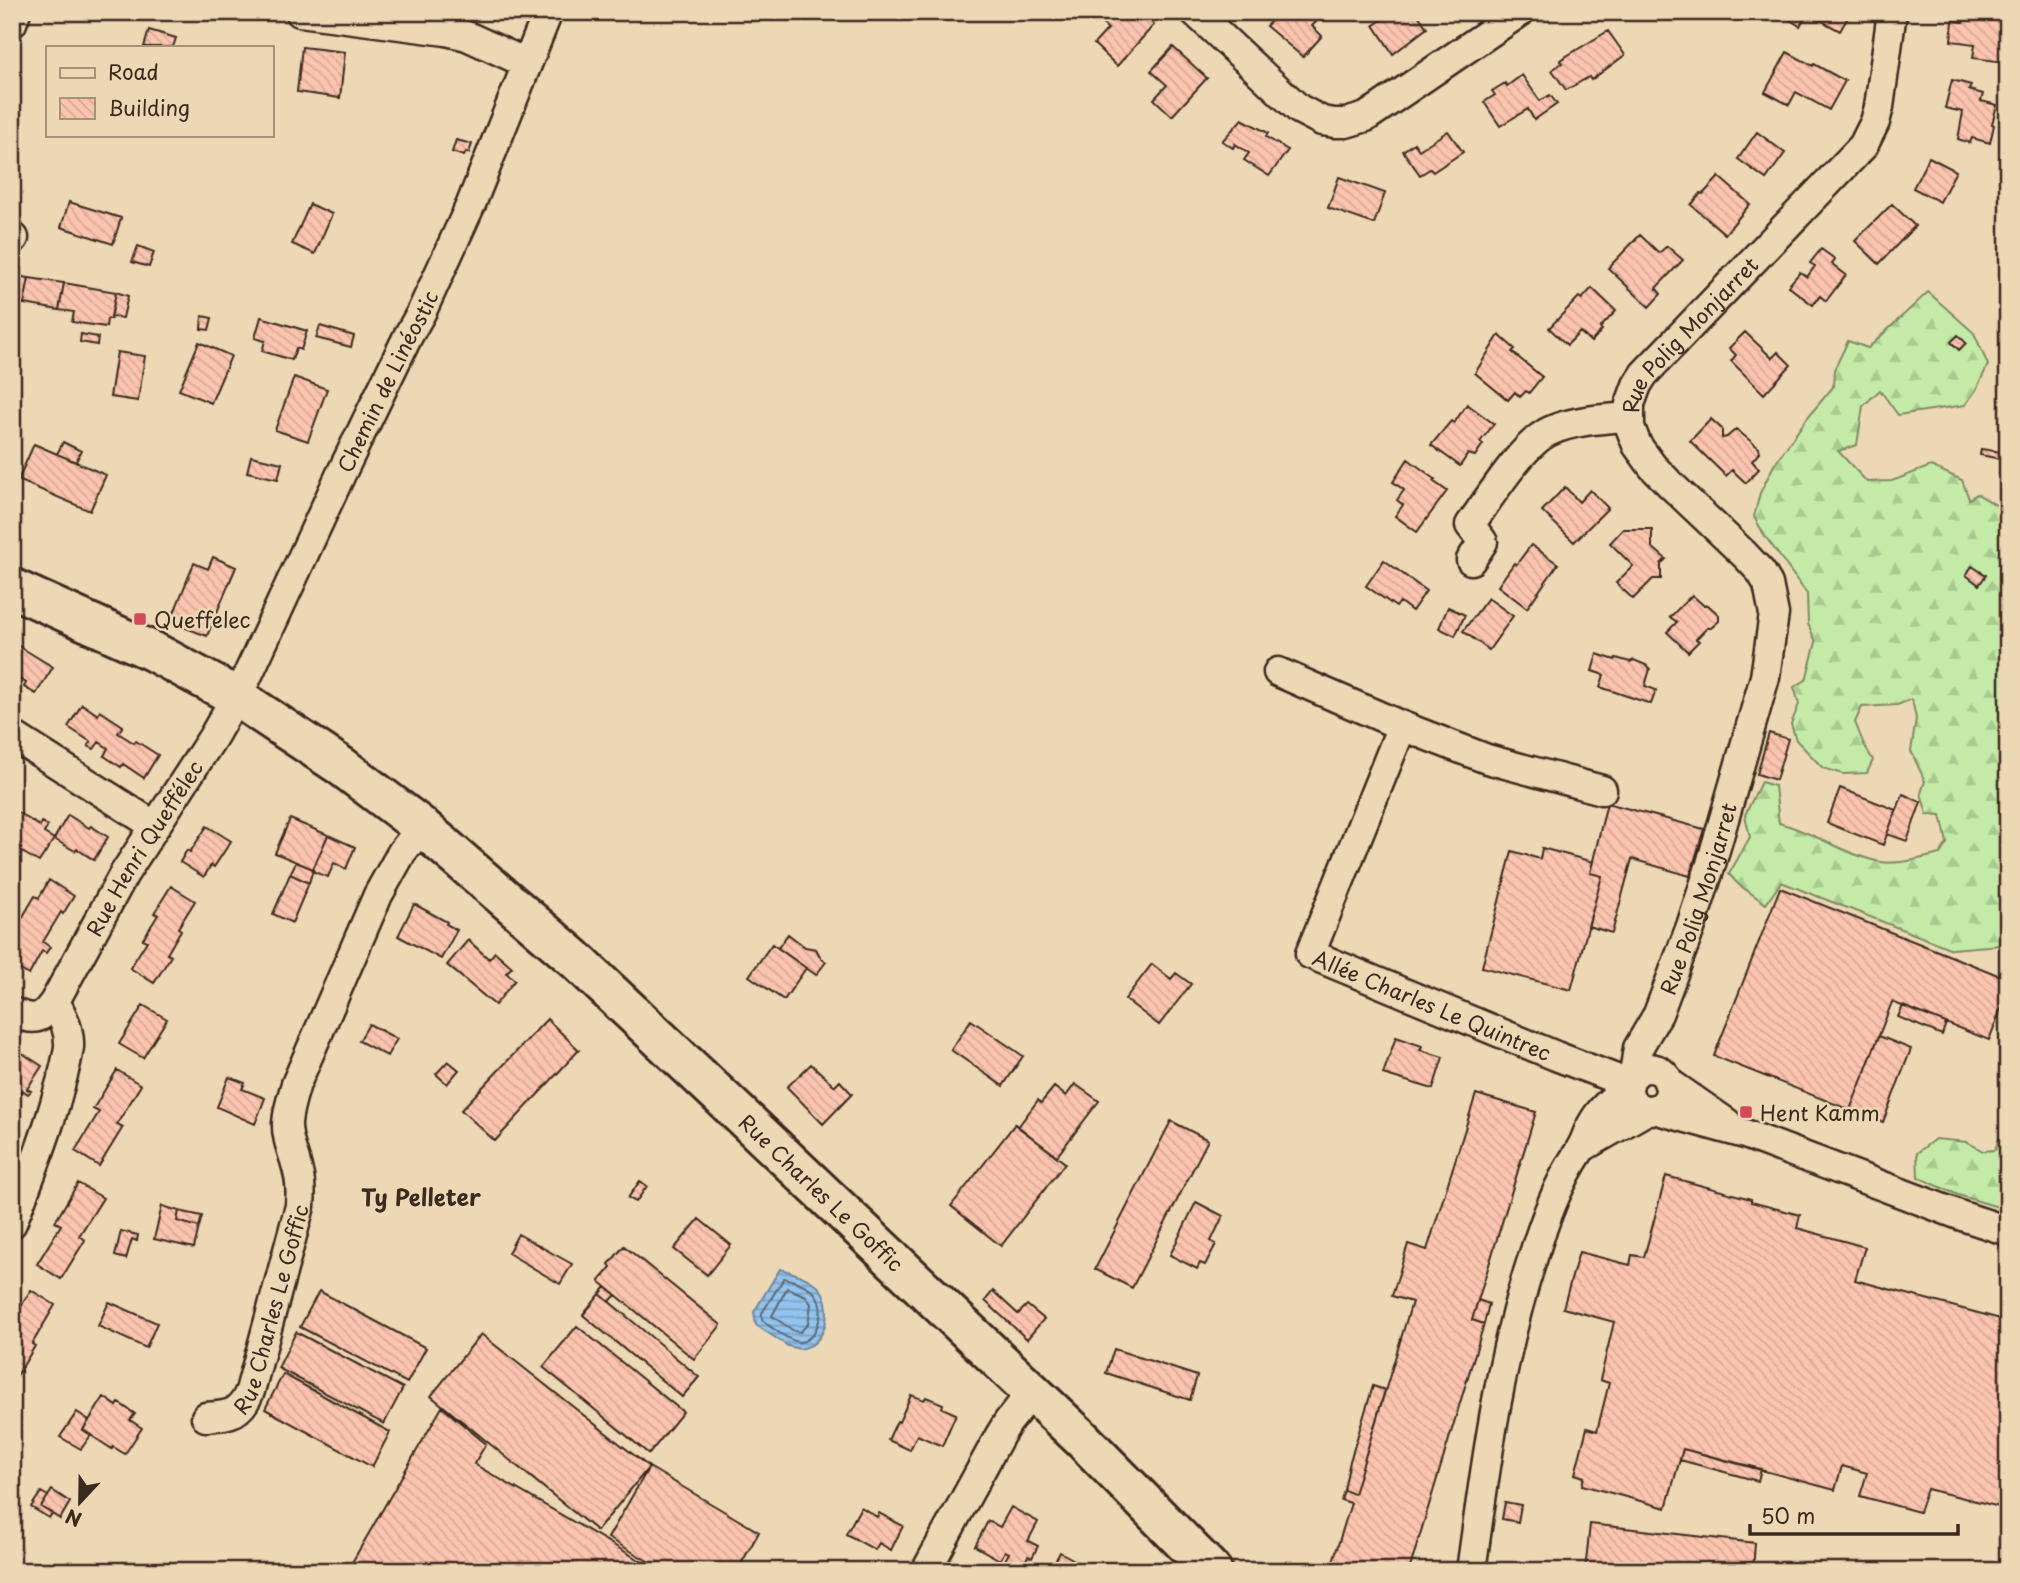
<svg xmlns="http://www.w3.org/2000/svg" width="2020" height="1583" viewBox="0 0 2020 1583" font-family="'Playpen Sans',sans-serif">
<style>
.forest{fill:url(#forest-firs);stroke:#7f8a62;stroke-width:2}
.water{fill:url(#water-rules);stroke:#6f869b;stroke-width:2}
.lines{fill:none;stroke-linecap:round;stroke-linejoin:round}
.shore{stroke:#5e6871;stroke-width:2}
.building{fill:url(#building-back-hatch);stroke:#3b2a1e;stroke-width:2}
.street-casing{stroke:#3b2a1e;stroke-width:33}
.secondary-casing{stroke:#3b2a1e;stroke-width:44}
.street{stroke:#edd8b6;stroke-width:28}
.secondary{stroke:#edd8b6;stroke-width:38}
.poi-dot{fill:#d1495b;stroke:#edd8b6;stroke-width:2.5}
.labels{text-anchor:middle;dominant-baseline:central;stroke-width:5;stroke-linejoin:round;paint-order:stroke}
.street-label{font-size:21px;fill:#3b2a1e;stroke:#edd8b6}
.poi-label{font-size:21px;fill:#3b2a1e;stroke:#edd8b6;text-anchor:start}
.neighbourhood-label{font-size:23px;font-weight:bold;fill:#3b2a1e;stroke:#edd8b6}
</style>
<defs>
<pattern id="forest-firs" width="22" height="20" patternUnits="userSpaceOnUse" patternTransform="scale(1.75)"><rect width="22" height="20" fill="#c3eba7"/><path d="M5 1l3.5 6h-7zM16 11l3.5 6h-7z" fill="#a8ca8f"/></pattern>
<pattern id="water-rules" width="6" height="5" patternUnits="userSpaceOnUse" patternTransform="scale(1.75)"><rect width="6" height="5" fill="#92c4ee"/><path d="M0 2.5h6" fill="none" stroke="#789fc0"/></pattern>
<pattern id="building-back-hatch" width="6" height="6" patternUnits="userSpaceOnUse" patternTransform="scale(1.75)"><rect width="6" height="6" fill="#fbc4af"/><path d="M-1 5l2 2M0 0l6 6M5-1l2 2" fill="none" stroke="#d8a996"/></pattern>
</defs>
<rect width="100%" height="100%" fill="#edd8b6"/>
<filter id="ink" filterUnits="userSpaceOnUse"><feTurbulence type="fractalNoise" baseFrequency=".0143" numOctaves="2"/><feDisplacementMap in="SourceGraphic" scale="14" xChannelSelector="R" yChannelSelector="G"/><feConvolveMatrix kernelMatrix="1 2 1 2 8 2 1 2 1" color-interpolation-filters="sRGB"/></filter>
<g filter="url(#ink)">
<path class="forest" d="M1928 292 1974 333 1988 365 1976 390 1965 405 1898 415 1880 390 1863 406 1857 445 1838 451 1867 482 1892 481 1931 466 1962 480 1969 499 1977 494 2008 512V947L2000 945 1952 949 1781 882 1766 904 1738 884 1729 874 1750 837 1745 815 1761 782 1775 786 1779 823C1814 832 1845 855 1881 862 1898 865 1923 858 1940 854L1947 843 1941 815 1927 814 1921 793 1925 781 1911 751 1916 719 1912 699 1897 705 1862 707 1855 722 1864 745 1873 760 1867 773 1843 774 1823 768 1796 740 1791 724 1799 704 1794 687 1806 680 1816 642 1808 624 1807 594 1765 536 1754 517 1760 493 1774 465 1807 418 1833 387 1834 370 1848 341 1868 348Z
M2008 1112V1210L1958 1195 1918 1177 1917 1153 1935 1139 1967 1142 1983 1151 1995 1150Z"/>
<path class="water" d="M780 1269C792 1272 805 1276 815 1284 832 1297 830 1329 814 1343 811 1346 804 1348 800 1349L788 1346 756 1325 754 1312Z"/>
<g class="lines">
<path class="shore" d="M784 1278C796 1281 815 1287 819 1301 824 1314 816 1340 800 1342 790 1342 769 1326 762 1320V1313Z
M787 1288 806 1296 811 1304 808 1324 800 1332 794 1331 772 1316Z"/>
</g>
<path class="building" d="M1098 12H1140L1154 25 1117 66 1094 44 1108 29 1094 16Z
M1280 12H1306L1316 22 1312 26 1322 36 1303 57 1266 26Z
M1393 12H1416L1427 28 1393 54 1374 25Z
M1777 12H1851L1840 31 1807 13 1800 26Z
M1965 12 1986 13V17L2008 20V48H2006L2004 62 1973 58 1975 44 1951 41 1953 21 1963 22Z
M149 30 176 38 173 47H144Z
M1608 31 1625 55 1591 80 1589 77 1566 90 1552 70 1562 63 1560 60Z
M302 47 345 52 340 98 297 92Z
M1173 47 1207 78 1172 116 1154 99 1167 85 1151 71Z
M1787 52 1813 66 1814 64 1845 81 1829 110 1796 92 1789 105 1765 92Z
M1522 75 1540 101 1550 95 1557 104 1534 120 1528 109 1500 126 1484 102 1495 95 1492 91 1505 83 1507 86Z
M1952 80 1971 85 1969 90 1983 94 1981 101 1997 105 1992 124 1994 125 1990 143 1972 138 1970 143 1958 139 1963 112 1945 108Z
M1242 119 1268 133 1266 137 1288 150 1269 176 1244 160 1249 153 1235 144 1233 148 1222 141Z
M1448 131 1463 152 1433 172 1430 169 1420 175 1403 151 1414 143 1419 150Z
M1757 132 1785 153 1766 179 1738 159Z
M456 140 472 144 469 153 466 152 464 156 452 152Z
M1929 157 1956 171 1940 202 1913 188Z
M1339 177 1385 193 1374 224 1328 208Z
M1719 177 1750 204 1725 234 1691 205 1701 193 1703 194Z
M69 202 121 218 113 244 61 227Z
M310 204 332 214 315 254 292 244Z
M1892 204 1915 226 1879 264 1855 241Z
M1640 235 1659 253 1667 246 1683 260 1656 288 1661 294 1649 307 1608 268Z
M138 246 154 252 149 267 132 262Z
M1821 249 1835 259 1832 264 1846 275 1826 301 1820 296 1813 305 1788 286 1800 272 1807 277 1815 266 1810 263Z
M12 275 29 278 24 304 12 302Z
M29 278 64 283 59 310 24 304Z
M64 283 116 292 111 319H107L106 327 72 322 74 312 59 310Z
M1592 288 1616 311 1600 328 1602 330 1591 342 1580 332 1567 345 1549 328 1579 297 1582 299Z
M116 292 128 296 123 318 111 317Z
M202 316 212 318 209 330 201 329Z
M261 317 307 331 301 350 296 348 292 360 262 351 265 341 255 338Z
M320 326 354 336 351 347 316 338Z
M1745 332 1772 358 1778 352 1791 365 1764 394 1731 361 1736 355 1729 348Z
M81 334 98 337 97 345 80 342Z
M1499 335 1515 349 1512 352 1542 377 1529 393 1526 391 1520 397 1515 392 1508 400 1475 373Z
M1958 335 1966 343 1959 350 1951 342Z
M199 342 231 356 211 403 179 390Z
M117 352 145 356 138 401 110 397Z
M294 377 327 389 308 441 275 430Z
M1467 404 1494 424 1480 442 1483 444 1475 456 1468 454 1460 466 1431 445 1451 421 1454 423Z
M2006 413H2008V449L2001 448Z
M1711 419 1722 429V438L1727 437 1736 429 1759 448 1760 452 1752 461 1759 469 1746 483 1732 470 1726 476 1690 441Z
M63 442 81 451 76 462 57 454Z
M34 444 106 475 90 511 18 480Z
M1981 449 2002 452 2001 459 1980 455Z
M251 456 282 463 278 479 247 472Z
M1408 459 1435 479 1433 481 1447 491 1417 532 1395 516 1403 505 1397 500 1404 490 1393 482Z
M1565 487 1579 502 1590 490 1608 508 1574 542 1542 511Z
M1623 529H1652V547L1666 559 1661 564V579H1653L1633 599 1616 583 1633 566 1610 543Z
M1531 545 1558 564 1527 608 1498 586 1514 563 1516 565Z
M213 557 236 567 207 636 183 627 184 623 172 618 194 563 208 569Z
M1384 560 1426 591 1412 611 1400 602 1396 607 1366 586Z
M1972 566 1986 575 1979 585 1966 575Z
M1692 595 1703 605H1708L1719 615V621L1711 628H1707L1696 639 1699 641 1688 652 1667 632 1677 622 1670 617Z
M1488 598 1513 616 1489 650 1463 631Z
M1448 607 1465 615 1455 636 1439 628Z
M12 642 53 667 36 694 24 687 26 683 12 675Z
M1597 654 1615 660 1616 658 1630 662 1634 660 1646 665 1650 669 1645 686 1656 690 1651 704 1600 687 1604 675 1592 671Z
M82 704 98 715 100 711 123 726 118 733 134 743 136 741 158 755 144 778 123 764 121 767 104 756 108 748 99 742 94 749 88 746 91 742 68 727Z
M1769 733 1788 739 1776 780 1757 774Z
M1840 788 1896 810 1883 845 1827 823Z
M1903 794 1921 802 1907 841 1887 834Z
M1607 803 1704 829 1690 876 1632 859 1612 933 1588 926 1602 876 1590 873Z
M17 812 40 826 42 822 48 826 44 833 54 839 39 862 17 849 19 846 12 841V819Z
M68 815 89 828 91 826 108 837 94 860 77 849 75 851 54 839Z
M290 819 328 835 313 869 275 853Z
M207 826 231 841 214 867 211 865 204 877 180 862 187 850 190 852Z
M328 835 355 847 346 869 334 863 328 877 314 872 313 869Z
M1542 848 1593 862 1590 873 1602 876 1571 990 1482 967 1512 851 1540 859Z
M296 862 313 869 309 883 290 874Z
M290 874 309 883 292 923 273 914Z
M49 880 74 896 63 914 61 912 43 942 50 947 46 953 42 951 29 975 12 965V935L35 896 39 898Z
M171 886 195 901 178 928 181 930 167 954 171 956 154 983 130 968 147 941 143 939 158 915 154 913Z
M1780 888 2008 979V991L1989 1040 1892 1002 1850 1110 1714 1056Z
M414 904 447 922 446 924 457 930 441 959 398 936Z
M788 934 805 947 816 949 821 958 826 962 816 975 778 948Z
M468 940 489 959 495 952 512 967 506 973 515 980 495 1005 447 965Z
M772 944 806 968 784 1000 749 976Z
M1152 964 1171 979 1176 973 1191 984 1159 1025 1125 999Z
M143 1005 167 1019 143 1058 119 1044Z
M1903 1006 1946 1023 1942 1035 1898 1017Z
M547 1019 579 1050 495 1141 461 1110Z
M971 1020 1023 1056 1003 1086 951 1050Z
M369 1024 397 1039 387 1056 359 1041Z
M1879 1036 1911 1049 1883 1122 1850 1110Z
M1396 1037 1422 1046 1420 1050 1443 1057 1433 1089 1383 1074Z
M19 1051 42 1066 27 1089 31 1091 28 1094 22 1090 12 1105V1062Z
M448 1061 459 1070 447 1084 436 1074Z
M811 1064 835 1086 840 1081 852 1094 823 1124 787 1087Z
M117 1070 141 1085 117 1124 123 1127 99 1166 75 1151 99 1112 93 1109Z
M229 1077 245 1083 242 1089 265 1098 255 1124 217 1107Z
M1075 1084 1099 1101 1057 1156 1018 1127 1038 1100 1041 1103 1054 1087 1066 1096Z
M1476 1094 1536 1112 1472 1320 1484 1324 1409 1571H1330L1351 1503 1341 1500 1344 1490 1354 1494 1412 1302 1392 1296 1408 1244 1427 1250Z
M1171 1121 1208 1140 1132 1288 1095 1269Z
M1015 1124 1065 1163 1001 1246 951 1206Z
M1666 1176 1751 1199V1202L1800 1215 1797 1228 1865 1247 1855 1280 2008 1321V1509L1927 1489 1919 1512 1860 1496 1867 1473 1842 1466 1835 1490 1683 1449 1666 1508 1582 1485 1584 1477 1575 1474 1587 1428 1597 1431 1609 1383 1600 1380 1614 1322 1563 1308 1579 1252 1630 1265 1632 1255 1644 1257Z
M640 1181 647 1186 636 1202 628 1198Z
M78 1183 103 1198 79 1236 85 1240 61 1279 37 1264 61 1225 55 1222Z
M1196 1202 1223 1216 1211 1241 1216 1244 1205 1265 1200 1263 1197 1269 1170 1255Z
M162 1206 179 1211 177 1221 199 1227 194 1248 154 1239Z
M179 1211 202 1216 199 1227 177 1221Z
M699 1219 731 1245 707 1275 674 1249Z
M121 1231 138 1235 137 1241 132 1239 126 1259 115 1256Z
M518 1234 572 1264 560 1284 508 1253Z
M624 1246 721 1325 694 1359 599 1281 611 1267 609 1264Z
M606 1287 616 1295 609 1302 600 1294Z
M31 1290 55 1305 32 1344 35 1346 12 1384V1321Z
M319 1291 426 1348 407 1383 300 1327Z
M993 1291 1018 1314 1027 1305 1044 1319 1027 1339 985 1301Z
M600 1294 699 1377 682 1397 583 1315Z
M1478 1300 1489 1304 1484 1324 1472 1320Z
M109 1302 157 1323 146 1348 98 1326Z
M577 1326 683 1412 649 1454 543 1367Z
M296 1332 403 1388 384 1424 278 1368Z
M481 1334 649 1467 597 1531 431 1396Z
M1114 1349 1197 1376 1190 1400 1106 1373Z
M283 1374 390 1432 372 1467 265 1409Z
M1373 1386 1385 1390 1354 1494 1344 1490 1350 1461Z
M911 1395 924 1400 926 1397 943 1404 942 1408 956 1414 942 1446 917 1435 910 1450 888 1440 897 1421 899 1422Z
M104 1397 117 1406 119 1403 135 1414 130 1420 142 1428 125 1454 113 1447 112 1449 83 1430Z
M442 1407 486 1444 474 1464 658 1571H347Z
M77 1412 89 1420 83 1430 91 1435 81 1449 60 1437Z
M1683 1449 1761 1469 1758 1481 1680 1460Z
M649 1467 759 1532 737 1571H665L608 1538Z
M52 1490 70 1502 60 1519 41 1507Z
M41 1492 48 1496 41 1507 52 1513 49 1518 31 1507Z
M1505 1502 1521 1505 1518 1522 1502 1519Z
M861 1507 877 1517 879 1513 903 1526 891 1550 879 1543 875 1550 846 1534Z
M1011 1507 1038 1522 1028 1541 1038 1546 1032 1558 1028 1556 1020 1571 1004 1562 1009 1553 1005 1551 1000 1560 975 1546 988 1521 1000 1527Z
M1590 1524 1755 1543 1753 1571H1585Z
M1060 1552 1094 1571H1050Z"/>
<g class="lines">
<defs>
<g id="street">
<path d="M300 12 446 31 467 36 526 63"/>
<path d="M1195 12 1299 109 1322 121 1335 123H1346L1366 117 1520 12"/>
<path d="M12 23 16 12"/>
<path d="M12 238H14"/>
<path d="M1471 560 1483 542 1470 525C1488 500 1523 443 1550 431 1574 420 1603 419 1629 417"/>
<path d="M1278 672 1402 726 1487 759 1602 790"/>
<path id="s1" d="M1402 726 1310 954 1556 1056 1629 1084"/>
<path d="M12 735 155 826"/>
<path d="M12 1012C34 1021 41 1021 55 1001"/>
<circle cx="1649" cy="1089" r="21"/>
<path id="s2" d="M1634 1075 1638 1048 1658 1014 1691 926 1711 864 1765 677 1774 614 1768 584 1761 572 1745 555 1670 484 1653 467 1637 445 1630 427V404L1637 385 1644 374 1863 146 1875 122 1879 107 1892 12"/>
<path d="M1668 1082 1727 1123"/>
<path d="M1654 1109 1745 1134 1962 1216 2008 1231"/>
<path d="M1581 1148 1647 1110"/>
<path id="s3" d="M12 1223C29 1179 47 1135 59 1089 63 1076 67 1061 69 1047 70 1030 62 1015 55 1001L124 874 213 737 246 679 340 476 408 336 422 311 471 204 548 12"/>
<path id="s4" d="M206 1417C229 1415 240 1415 250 1391L300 1206C301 1194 301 1183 298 1172 295 1156 286 1140 287 1123 288 1109 292 1097 296 1084L378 895 402 852 422 827"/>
<path d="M926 1571 1000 1435 1008 1422 1032 1392"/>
<path d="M1471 1571C1486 1464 1499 1359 1533 1257 1545 1219 1558 1183 1580 1150 1585 1142 1587 1133 1591 1126 1600 1109 1612 1098 1628 1089"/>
</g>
<g id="secondary">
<path id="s5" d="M12 588 152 651 237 697 341 766 422 827 574 958 733 1108 1082 1439 1212 1571"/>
</g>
</defs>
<use href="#street" class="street-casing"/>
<use href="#secondary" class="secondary-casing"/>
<use href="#street" class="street"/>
<use href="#secondary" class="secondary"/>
</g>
</g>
<g class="poi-dot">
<rect x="133" y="612" width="14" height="14" rx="3.5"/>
<rect x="1739" y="1105" width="14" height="14" rx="3.5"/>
</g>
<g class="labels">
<g class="street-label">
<text stroke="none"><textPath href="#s2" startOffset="840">Rue Polig Monjarret</textPath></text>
<text stroke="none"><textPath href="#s3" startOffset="938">Chemin de Linéostic</textPath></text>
<text stroke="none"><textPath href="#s3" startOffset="411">Rue Henri Queffélec</textPath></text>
<text stroke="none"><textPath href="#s2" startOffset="189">Rue Polig Monjarret</textPath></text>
<text stroke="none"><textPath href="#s1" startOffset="378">Allée Charles Le Quintrec</textPath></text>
<text stroke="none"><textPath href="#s5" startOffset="1018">Rue Charles Le Goffic</textPath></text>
<text stroke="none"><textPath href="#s4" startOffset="140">Rue Charles Le Goffic</textPath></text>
</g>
<g class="poi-label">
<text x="154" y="619">Queffelec</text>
<text x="1760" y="1112">Hent Kamm</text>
</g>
<g class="neighbourhood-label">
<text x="421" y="1196">Ty Pelleter</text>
</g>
</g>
<rect width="2020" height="1583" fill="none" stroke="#edd8b6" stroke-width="42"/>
<rect x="21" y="21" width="1978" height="1541" fill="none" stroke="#3b2a1e" stroke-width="2.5" filter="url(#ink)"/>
<rect x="46" y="46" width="228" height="91" fill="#edd8b6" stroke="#a69279" stroke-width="2"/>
<rect x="60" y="68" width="35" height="10" fill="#edd8b6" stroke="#a69279" stroke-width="2"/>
<text x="108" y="80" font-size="21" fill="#3b2a1e">Road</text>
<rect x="60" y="98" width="35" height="21" fill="url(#building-back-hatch)" stroke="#a69279" stroke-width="2"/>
<text x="108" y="116" font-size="21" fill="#3b2a1e">Building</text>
<g transform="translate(80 1502) rotate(202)" stroke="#edd8b6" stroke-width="5" paint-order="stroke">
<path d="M0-5L12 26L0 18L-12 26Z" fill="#3b2a1e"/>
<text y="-10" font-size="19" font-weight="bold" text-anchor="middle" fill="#3b2a1e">N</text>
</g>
<path d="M1750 1524v10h208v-10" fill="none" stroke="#3b2a1e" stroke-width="3.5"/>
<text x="1761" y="1524" font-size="21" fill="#3b2a1e" stroke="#edd8b6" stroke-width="5" paint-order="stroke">50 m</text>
</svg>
